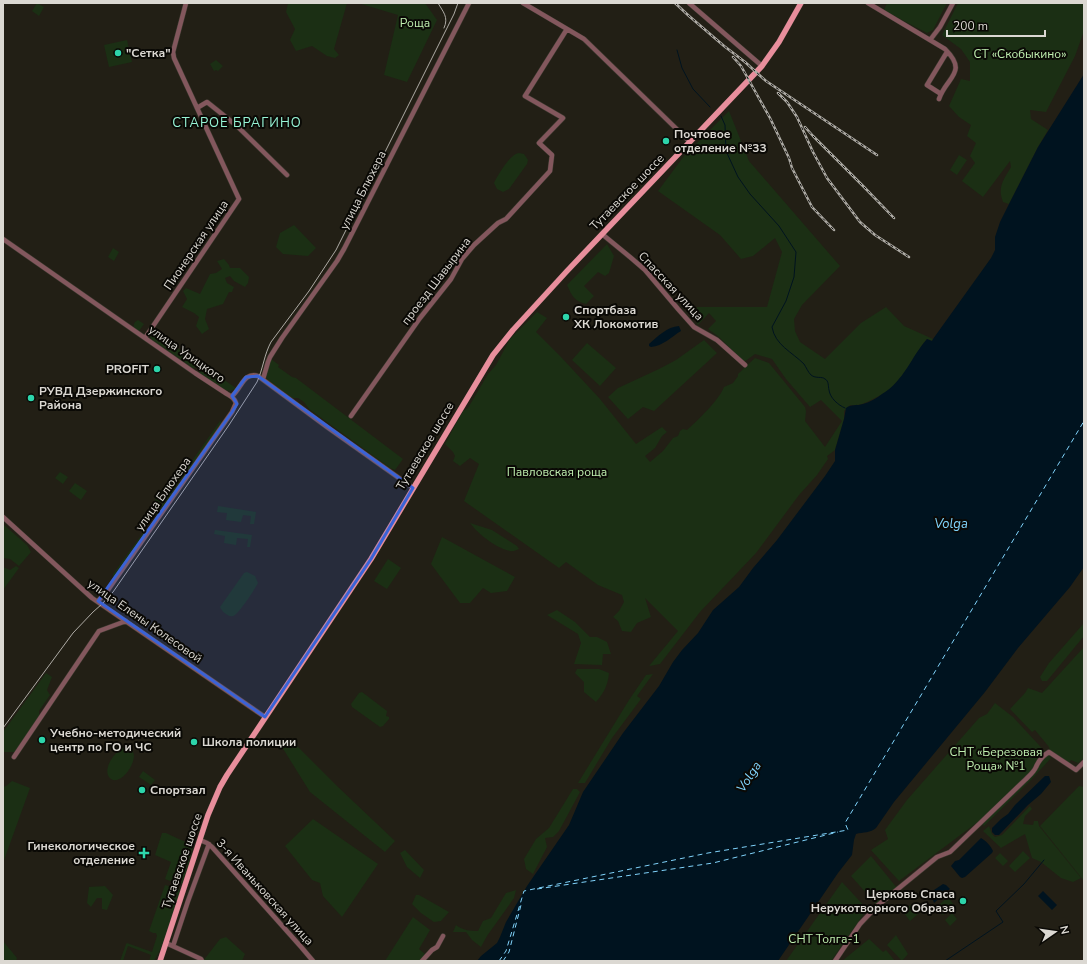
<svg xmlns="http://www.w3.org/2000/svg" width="1087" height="964" viewBox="0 0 1087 964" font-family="'Nunito Sans',sans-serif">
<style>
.green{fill:#1b2f14}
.water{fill:#00131f}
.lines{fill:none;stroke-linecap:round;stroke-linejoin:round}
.stream{stroke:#00131f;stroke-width:1}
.ferry{stroke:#80d4fc;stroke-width:1;stroke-dasharray:5 4;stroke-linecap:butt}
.minor-casing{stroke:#3c392f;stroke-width:5.5}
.major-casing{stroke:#3c392f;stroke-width:6}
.minor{stroke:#83575d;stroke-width:4.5}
.major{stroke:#e88e9c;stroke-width:5.5}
.tram{stroke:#aeaba5;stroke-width:1}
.rail-casing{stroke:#aeaba5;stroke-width:2.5}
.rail{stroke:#0a0905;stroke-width:1;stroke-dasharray:3;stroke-linecap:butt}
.marked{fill:#3a63d7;fill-opacity:0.2;stroke:#3a63d7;stroke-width:3;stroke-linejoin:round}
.poi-dot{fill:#2dd5ab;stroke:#0a0905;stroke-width:1.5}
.labels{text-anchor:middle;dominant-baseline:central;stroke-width:4;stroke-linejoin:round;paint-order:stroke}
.park-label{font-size:12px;fill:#bfefaf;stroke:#0a0905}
.poi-label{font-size:12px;font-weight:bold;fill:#dbd8d2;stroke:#0a0905;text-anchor:start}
.street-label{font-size:12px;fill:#dbd8d2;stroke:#0a0905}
.neighbourhood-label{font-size:13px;letter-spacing:1px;fill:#97f5d6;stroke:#0a0905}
.water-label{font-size:13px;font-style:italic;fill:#80d4fc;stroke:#0a0905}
</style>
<rect width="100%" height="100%" fill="#221f15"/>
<path class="green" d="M37 3 44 7 39 16 32 11Z
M288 3H347L334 49 339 55 335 58 327 56 312 46 296 51 290 40 295 29 286 12Z
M358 3H425L437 20 407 82 384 75 398 15Z
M887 3H947L933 30 927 33 904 21 884 10Z
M958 3H1084V31L1075 56 1046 112 1030 110 1031 119 1048 130 1038 147 1009 204 1003 202C997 187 1004 179 1011 167L1010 161 983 197 962 181 975 163 970 156 976 143 967 136 971 125 959 117 949 106 961 79 970 81V62L961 49 942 35Z
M127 40 132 62 109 67 104 45Z
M216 60 223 66 218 71 216 70 214 71 210 64Z
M729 111 749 161 840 266 802 305 794 319 795 331 800 342 825 359 861 323 886 307 904 326 933 339 932 341 927 339C915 353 908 372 894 385 889 391 881 395 873 399 865 403 859 406 850 405L844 411V419L835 450 827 456 828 459 817 475 799 495 756 553 700 612 660 664 649 666 678 631 645 598 651 617 637 623 631 632 622 631 618 621 613 617 619 611 624 602 622 595 598 585 566 562 559 568 464 501 479 464 470 458 460 466 453 461 455 456 453 452 445 444 463 411 468 408 488 374 496 365 510 339 537 312 547 318 536 332 561 357 600 399 636 444 662 427 667 432 662 436 655 448 645 456 650 462 663 451 673 438 678 436 680 431 683 429 687 430C698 420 719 400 724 387L733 383 738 376V374L755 358 769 363 805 407 806 411 805 421 825 447 842 421 821 400 810 407 786 379 772 359 755 354 744 362 719 337 708 329 716 321 709 313 698 325 694 319 697 307H767L782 252 775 238 753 256 741 259 720 235 658 191 684 156Z
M519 153 524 154 528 160 527 164 509 189 503 192 497 189 494 183C498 175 510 154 519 153Z
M959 155 967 160 957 175 950 170Z
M294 225 316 248 308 256 283 254 276 247 280 233Z
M607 244 614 256 609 273 605 276 598 272 584 286 594 296 586 304C574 301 572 296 567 285Z
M113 248 119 252 114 261 108 257Z
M224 259 229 265 230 268H240L249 277 248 283 245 287 234 281 230 276 225 278 227 283 234 287 232 292H229L223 304 207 309 205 319 209 329 202 334 196 326 199 317 194 313 182 307 187 299 183 291 186 288 200 294 210 274 216 273 222 269 217 261Z
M138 320 144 324 139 331 134 327V324L135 322Z
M152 330 200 364C198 366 196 368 193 368L151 339 150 333Z
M704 340 717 353 654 411 643 407 628 419 608 397 618 388 659 369 676 360Z
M587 343 616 368 600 386 572 360Z
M271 359 279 365 278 367 292 377 296 378 403 459 395 470 390 468 309 409 304 402 298 398H292L268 380 266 377Z
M202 365 236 388 231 391 225 390 199 373V369Z
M220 421 222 423 183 480 178 481Z
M60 472 68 477 63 484 55 478Z
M170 478 175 482 153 513 149 509Z
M177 482 181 484 158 517 155 514Z
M75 483 87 491 81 500 69 491Z
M218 506 256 512 254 524H250L251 516 243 515 241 522 226 520 227 513 217 512Z
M470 523 492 530 517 546 519 549C516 550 513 552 510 551 496 548 478 534 470 523Z
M3 524 27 545 31 552 19 566 10 559 3 558Z
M145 530 147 532 114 580 113 579V574Z
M215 530 252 535 250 547H247L248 539 237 538 236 545 224 543 225 536 214 534Z
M442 537 515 577 507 591 491 593 483 588 470 603H460L431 564Z
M388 559 401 568 387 589 374 581Z
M16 566 19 568 3 590V567L10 570Z
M247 572 255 576 258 583C255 589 240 612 235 615 230 619 222 612 220 607L244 573Z
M557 610 575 622 590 637H597L607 642 611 654H603L602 665 574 664 581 643 578 634 547 615Z
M1084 623V636L1047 681H1042L1040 677 1049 663Z
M1084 647V758L1078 763 1071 760 1069 763 1050 751 1049 747 1035 730 1032 732 1010 709 1025 693 1028 688 1042 693Z
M577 669H599L609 673C608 685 604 693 596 702L584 692V682L575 673Z
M46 673 52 677 47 690 50 695 39 711V717L15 752H3V732Z
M653 674 637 696 641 699 612 738 585 783H578L629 700 646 675Z
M362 692 387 711 386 716 389 717V719L383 726 380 727 352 707 351 704 359 693Z
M995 703 1013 717 1051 758 1031 780 984 826 979 821 899 881 871 850 888 839 885 830 907 800 979 718 987 714Z
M293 742 337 786 395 841 385 852 310 792 282 747Z
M125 747C128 748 132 749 133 752 138 760 122 786 111 779 100 771 116 749 125 747Z
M143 771 155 780 151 785 139 777Z
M12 781 30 788 3 863V787L6 786Z
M1079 786 1084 787V881L1040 826Z
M573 789H577L580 792 559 831 553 837 545 838 547 847 533 874 526 869 524 859 536 839 549 828Z
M1030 806 1032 809 1025 816 1023 824 1033 825 1034 821H1038L1039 826 1081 878 1073 882 1061 878 1041 862 1032 858 1025 834 1001 848 983 831 989 826 992 834 995 837 1002 835Z
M313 819 378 864 342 917 323 896 320 883 312 880 285 846Z
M162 833H166L181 840 186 842H191L193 845 191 856 189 858V863L182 884H178L165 879 171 862 155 855Z
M405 850 424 870 420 878 407 867 400 853Z
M1023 851 1030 858 1015 872 1009 866Z
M1000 853 1008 861 1003 866 995 858Z
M871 856 897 888 876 904 851 876Z
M842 882 867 909 831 961H786Z
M165 885 179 889 180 892C172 914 166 941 154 961H149L151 955 128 946 123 961H120L126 944 127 943 152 952 157 936 156 933H153L149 931Z
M105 886 113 895 107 910 102 909V898H97L91 907 87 903 89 887Z
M516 890 514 898 487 936 481 947 472 940 466 932H453L456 925C462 930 470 931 478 931L483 921 491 918 506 893Z
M416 895H419L449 912 441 921 434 922 421 913 412 904Z
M948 897 954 905 943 915 934 909Z
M911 905 918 914 910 921 904 913 907 907Z
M952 913 957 919 950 926 945 920Z
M413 917 430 930 419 949 426 955 420 961H385Z
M896 935 908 954 902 961 887 945Z
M226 937 245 954 242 961H203L220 939Z
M869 939 883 952 886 950 895 961H842Z
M3 941 17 958 16 961H3Z"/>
<path class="water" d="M1084 74V567L1070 587 1018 648 985 692 894 802 876 828C871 833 863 832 856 834L854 840 852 855 838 873 778 961H477L481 956 497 943 500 937 506 922 527 886 569 825 583 792 623 733 659 686 673 662 682 650 698 633 713 610 739 587 753 568 777 540 825 476 835 461V450L844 419 846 408C851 404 857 406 863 404 870 402 877 398 882 394 904 381 911 357 927 339L932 341 933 339 991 258 995 250V237L1000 222 1009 204 1038 147Z
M679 326 681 331C671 337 663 346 651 347L649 346V344C658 336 667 327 679 326Z
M1045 776H1049L1051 782 1041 794 1028 805 999 835H995L992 832V828L1001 819 1008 814 1015 805Z
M981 838C986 841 991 846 993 851L992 853 965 877 962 878 960 877 951 866 955 861 959 860Z
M943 884 946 885 950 889 934 903 933 900H931L927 896 928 894Z
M1043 891 1057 905 1052 910 1038 896Z"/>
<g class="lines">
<path class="stream" d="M677 50 682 68 693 89 710 107
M721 116 725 125 726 151 738 177 750 194 779 226 796 252 794 277 786 301 772 327C775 345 792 352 804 364 806 367 808 372 811 375 816 379 822 376 825 379 829 381 828 386 829 390 830 398 838 405 845 408
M945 961 1003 922 996 911 1024 884 1044 860"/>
<path class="ferry" d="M537 889 713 863 838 832
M499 961 506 951 524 891 708 853 848 830 845 823 1084 421
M503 961 509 952 521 905"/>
<defs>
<path id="minor" d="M523 3 584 39 690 142
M689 3 762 66
M868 3 945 49C969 73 946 77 939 99
M930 40 940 27 953 3
M941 94 927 85 947 52
M197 108 207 102 237 126 287 175
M602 234 630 257 645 270 678 309 694 327 717 340 745 365
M3 239 195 373 227 394C232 397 234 398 236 403L232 412 108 590 98 601
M145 338 239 199 174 58 173 52 186 3
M263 379 268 362 270 357 282 338 337 261 344 249 469 3
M232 396C241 389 244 371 258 376L327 427 413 488
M351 416 420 318 451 279 462 259 474 245 498 223 506 219 550 171 552 155 539 143 563 118 525 96 567 29
M3 517 92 598 265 717
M14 757 99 631 126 621
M200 840 207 843 212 847 302 948 313 961
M166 943 201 959 202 961
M173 946 188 901 209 844
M422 961 432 950 437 947 443 936
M835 961 860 924 877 906 937 857 950 852 1025 780C1029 776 1034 772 1036 767 1039 760 1042 756 1049 752L1076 770 1084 762"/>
<path id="major" d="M160 961 208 815 220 787 227 775 371 559 493 355 513 330 567 271 762 66 779 42 801 3"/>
</defs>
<use href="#minor" class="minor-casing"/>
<use href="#major" class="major-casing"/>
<use href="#minor" class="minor"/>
<use href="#major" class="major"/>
<path class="tram" d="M438 3C443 12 449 17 444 28
M3 728 73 633 93 612 102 604 113 592 229 425 257 382C263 369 264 355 271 342L309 291 336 250 454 14 458 3"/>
<defs>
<path id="rail" d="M675 3 689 16 724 46 745 62 766 81 877 155
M733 57 741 66 770 118 789 158 792 168 812 207 834 230
M778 93 787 102 797 117 813 152 827 178 860 222 875 235 909 257
M805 127 813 136 864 187 894 218"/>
</defs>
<use href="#rail" class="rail-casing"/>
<use href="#rail" class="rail"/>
</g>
<path class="marked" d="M258 376 413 488 371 559 265 717 98 601 232 412 237 404 232 396 246 377Z"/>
<g class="poi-dot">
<circle cx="118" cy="53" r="4"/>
<circle cx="666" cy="141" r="4"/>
<circle cx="566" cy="317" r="4"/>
<circle cx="157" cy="369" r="4"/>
<circle cx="31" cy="398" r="4"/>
<circle cx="42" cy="740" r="4"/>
<circle cx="194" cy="742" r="4"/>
<circle cx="142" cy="790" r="4"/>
<path d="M142 847h4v4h4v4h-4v4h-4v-4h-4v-4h4z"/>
<circle cx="963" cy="901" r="4"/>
</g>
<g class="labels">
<g class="park-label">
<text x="415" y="23">Роща</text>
<text x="1020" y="54">СТ «Скобыкино»</text>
<text x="557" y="472">Павловская роща</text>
<text x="996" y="752">СНТ «Березовая<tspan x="996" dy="14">Роща» №1</tspan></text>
<text x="824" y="939">СНТ Толга-1</text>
</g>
<g class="poi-label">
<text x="126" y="53">"Сетка"</text>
<text x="674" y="134">Почтовое<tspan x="674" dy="14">отделение №33</tspan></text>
<text x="574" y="310">Спортбаза<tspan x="574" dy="14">ХК Локомотив</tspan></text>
<text x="149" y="369" text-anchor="end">PROFIT</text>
<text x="39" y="391">РУВД Дзержинского<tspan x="39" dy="14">Района</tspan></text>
<text x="50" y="733">Учебно-методический<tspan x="50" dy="14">центр по ГО и ЧС</tspan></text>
<text x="202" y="742">Школа полиции</text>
<text x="150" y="790">Спортзал</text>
<text x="135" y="846" text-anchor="end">Гинекологическое<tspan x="135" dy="14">отделение</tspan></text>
<text x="955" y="894" text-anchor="end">Церковь Спаса<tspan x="955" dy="14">Нерукотворного Образа</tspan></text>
</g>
<g class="street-label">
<text transform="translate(363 190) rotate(-63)">улица Блюхера</text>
<text transform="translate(627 192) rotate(-46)">Тутаевское шоссе</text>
<text transform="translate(196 245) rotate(-56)">Пионерская улица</text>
<text transform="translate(436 281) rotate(-53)">проезд Шавырина</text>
<text transform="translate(671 286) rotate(47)">Спасская улица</text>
<text transform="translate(187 354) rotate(35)">улица Урицкого</text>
<text transform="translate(425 446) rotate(-59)">Тутаевское шоссе</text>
<text transform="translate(163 494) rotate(-55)">улица Блюхера</text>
<text transform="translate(145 621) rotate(35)">улица Елены Колесовой</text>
<text transform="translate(182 861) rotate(-71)">Тутаевское шоссе</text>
<text transform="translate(265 892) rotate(48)">3-я Иваньковская улица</text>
</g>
<g class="neighbourhood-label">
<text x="237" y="123">СТАРОЕ БРАГИНО</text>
</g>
<g class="water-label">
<text x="951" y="524">Volga</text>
<text transform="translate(749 777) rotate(-57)">Volga</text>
</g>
</g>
<rect width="1087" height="964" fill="none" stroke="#dbd8d2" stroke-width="8"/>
<g transform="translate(1055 932) rotate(77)" stroke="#0a0905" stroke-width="3" paint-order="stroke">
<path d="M0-3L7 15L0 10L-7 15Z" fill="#dbd8d2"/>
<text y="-6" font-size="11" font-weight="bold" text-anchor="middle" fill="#dbd8d2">N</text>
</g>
<path d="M947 30v6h98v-6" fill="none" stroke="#dbd8d2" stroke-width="2"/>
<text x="953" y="30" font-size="12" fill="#dbd8d2" stroke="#0a0905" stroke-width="3" paint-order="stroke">200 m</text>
</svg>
